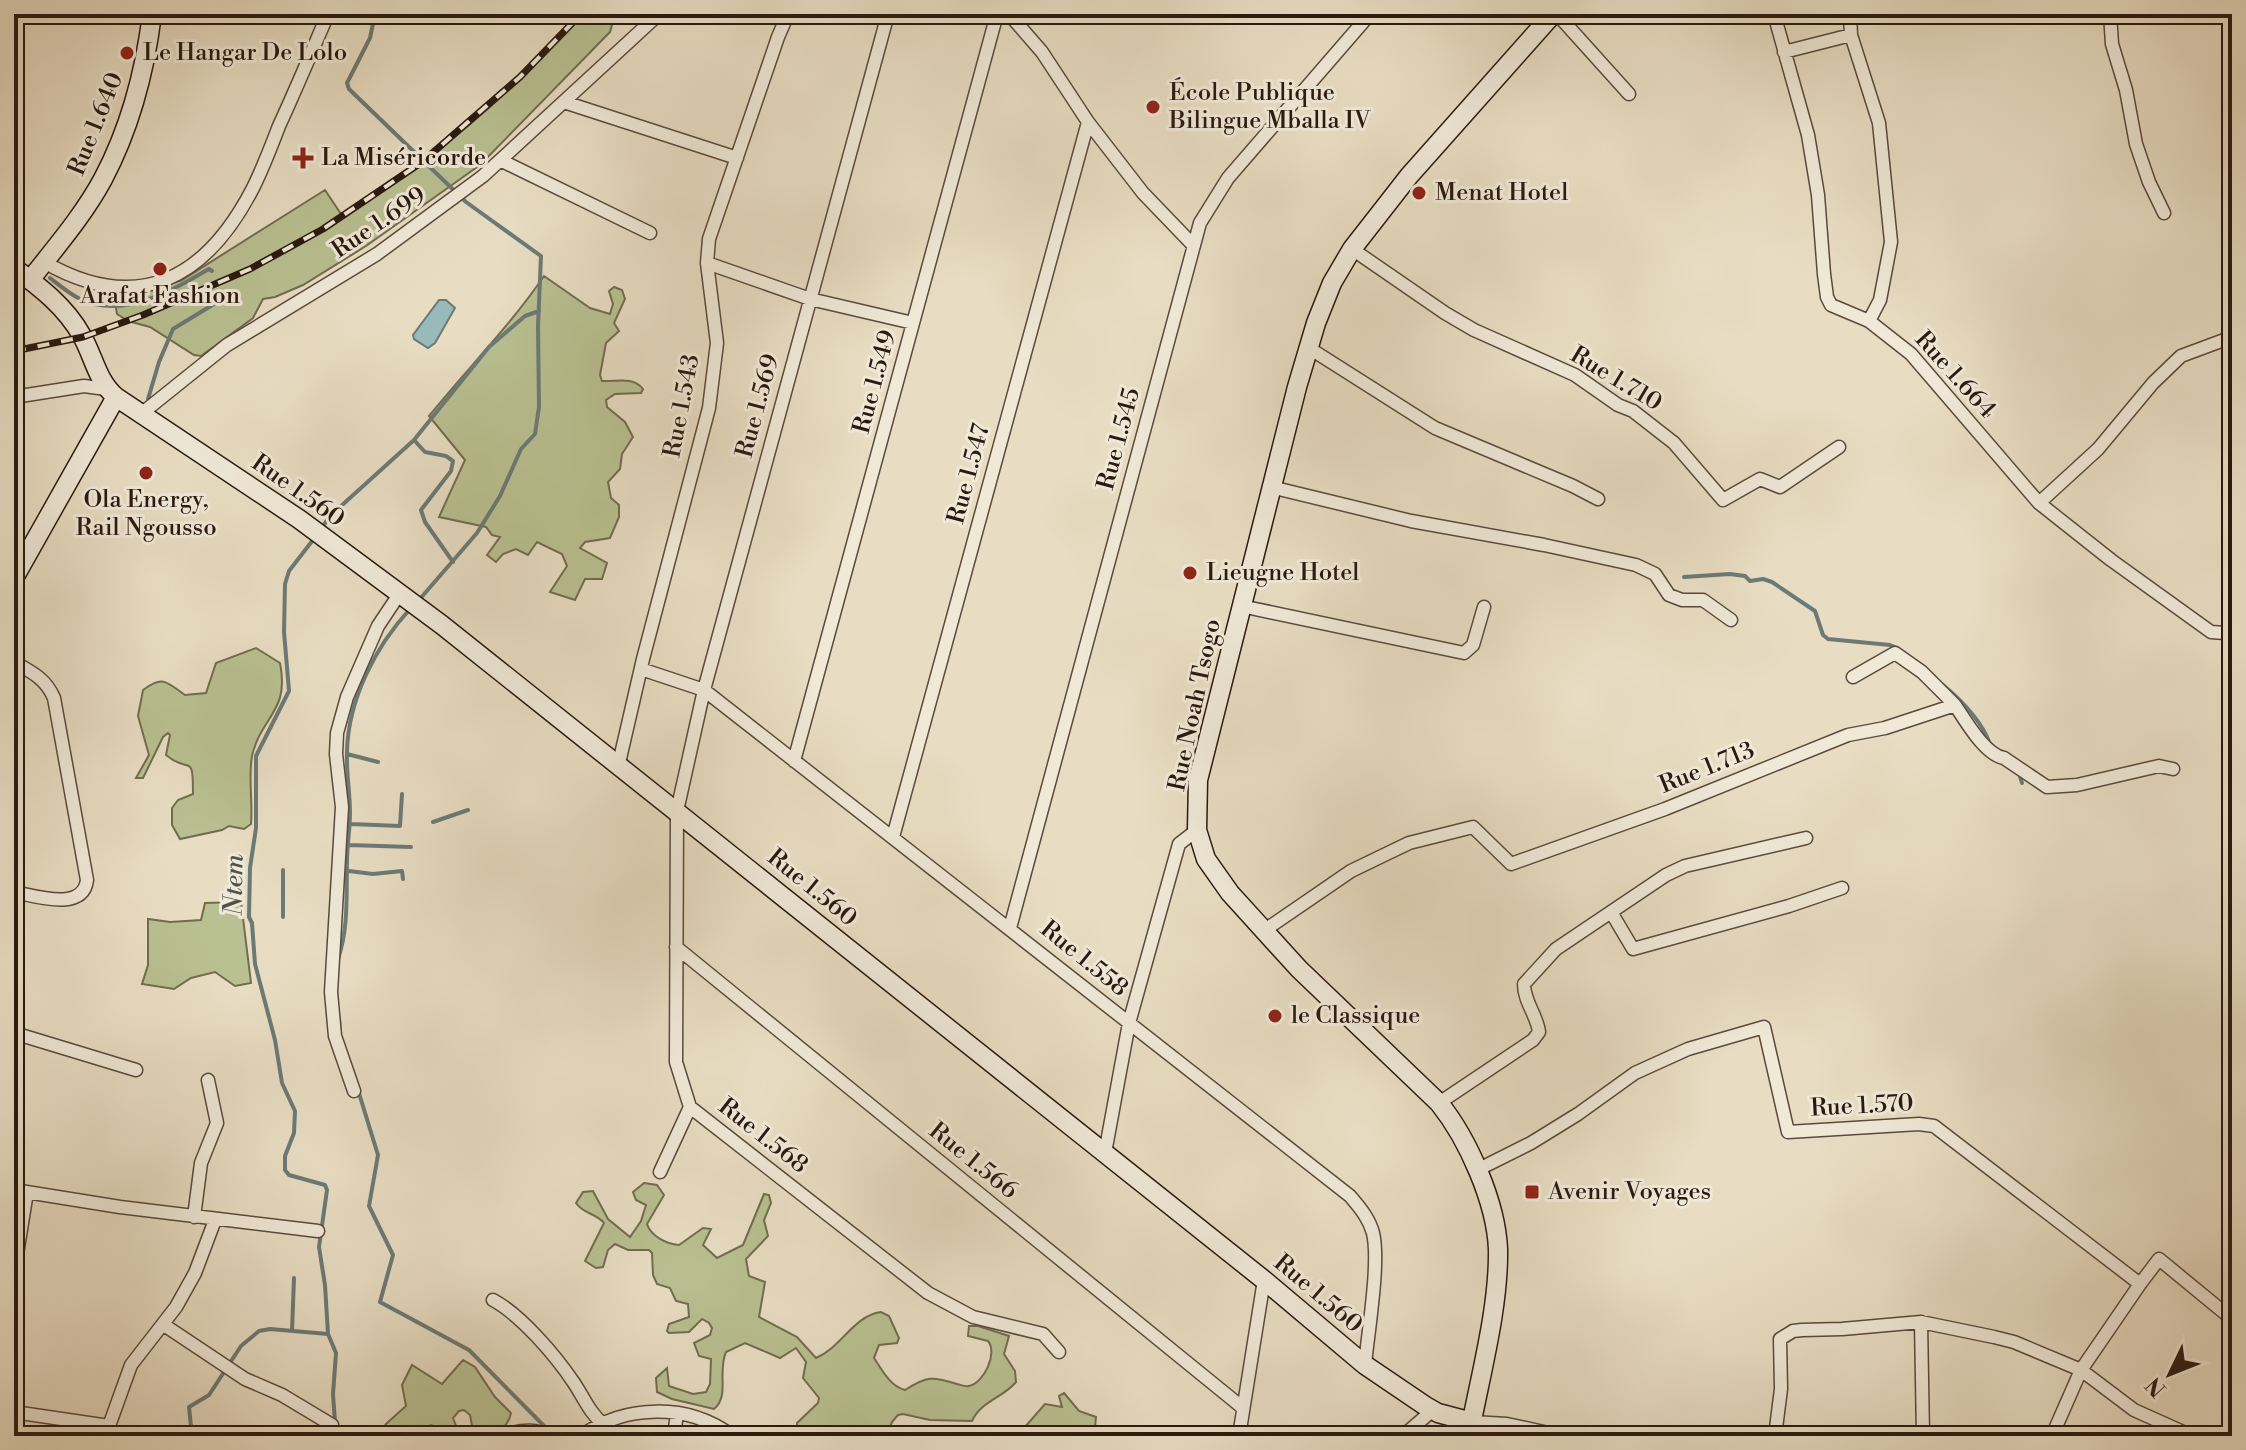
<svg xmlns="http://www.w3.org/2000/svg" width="2246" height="1450" viewBox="0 0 2246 1450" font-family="'Libre Bodoni',serif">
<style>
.green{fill:#b9c091;stroke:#726c50;stroke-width:2}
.water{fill:#98bbba;stroke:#6c7a76;stroke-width:2}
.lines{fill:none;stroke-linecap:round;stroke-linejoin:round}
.stream{stroke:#6c7a76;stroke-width:4}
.street-casing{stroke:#5a4a3d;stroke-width:15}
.secondary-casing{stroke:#2a1910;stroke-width:21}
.street{stroke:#f0e9d8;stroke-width:12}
.secondary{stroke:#f0e9d8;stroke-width:18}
.rail-casing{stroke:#2a1910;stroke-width:7}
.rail{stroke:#f0e9d8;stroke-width:4;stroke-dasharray:12;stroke-linecap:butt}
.poi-dot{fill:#8f2418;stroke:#f0e9d8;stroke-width:3}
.labels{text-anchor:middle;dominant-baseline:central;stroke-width:6;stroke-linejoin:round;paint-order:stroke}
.poi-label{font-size:24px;fill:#2a1910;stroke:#f0e9d8;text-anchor:start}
.street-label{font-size:24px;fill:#2a1910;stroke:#f0e9d8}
.water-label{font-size:26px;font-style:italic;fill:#50524c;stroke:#f0e9d8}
</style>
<rect width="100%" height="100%" fill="#e8ddc3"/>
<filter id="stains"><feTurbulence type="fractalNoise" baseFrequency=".0025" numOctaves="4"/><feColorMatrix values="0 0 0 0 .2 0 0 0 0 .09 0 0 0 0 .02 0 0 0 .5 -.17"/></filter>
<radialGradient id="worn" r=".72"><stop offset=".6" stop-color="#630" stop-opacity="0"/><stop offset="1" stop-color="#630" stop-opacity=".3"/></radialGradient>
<path class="green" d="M581 14H611L613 21 610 32 480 165 366 246 303 285 275 297 263 299 253 318 201 356 194 355 150 327 128 321 117 314 114 297 143 292 182 280 325 190 343 217C429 162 516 92 581 14Z
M544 276 590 308 610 314 613 304 609 291 614 287 622 290 625 299 614 323 619 331 606 343 600 375 602 381C616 382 633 376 643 389L641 393 615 394 606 400 607 407 625 422 633 437 622 454 620 469 608 482 611 498 619 505V517L610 538 585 542 580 548 607 563 602 579H585L575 600 550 592 567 566 562 554 537 542 528 555 516 549 503 554 496 562 487 555 500 537 492 535 486 527 439 517 465 460 429 416C467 369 510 326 544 276Z
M256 648 280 663C290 712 261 716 252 756 248 777 253 802 251 824L244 829 229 826 222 830 180 839 172 825V808L178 800 193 794C193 751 190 775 166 755L170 735 168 733 163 737 143 778H136L149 755 138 716 143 690C164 674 167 683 185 695L206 693 216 663Z
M241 902 251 983 235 986 215 972 191 978 174 989 142 984 148 965V919L170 922 201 920 205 903Z
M644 1183 657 1185 664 1195 647 1224C651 1236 666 1244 679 1245L703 1228 711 1229 703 1245 717 1258 743 1245 764 1194 769 1195 771 1203 764 1220 768 1236 746 1259 749 1276 765 1282 759 1317 797 1337 816 1358C842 1347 853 1316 881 1312L889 1316 899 1338 897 1343 879 1345 874 1358C882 1370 890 1386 905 1390 927 1376 932 1376 957 1384 961 1385 965 1387 969 1386 984 1383 998 1353 988 1341L968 1336 969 1326H978L1009 1336 1004 1354 1015 1371 1016 1382C1003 1398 981 1401 972 1421L930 1420 903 1414 898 1415 892 1422 886 1436H797V1423L818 1403 819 1398 803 1378 806 1362 796 1348 780 1358 745 1343 726 1352C717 1372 730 1396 714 1409L672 1399 657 1392 656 1378 667 1368 669 1386 693 1394 706 1392 710 1384 711 1359 699 1356 694 1343 710 1335 712 1328 709 1323 702 1319 689 1332 669 1333 667 1331 669 1324 689 1317 688 1304 676 1301 670 1288 657 1284 653 1275 652 1253 649 1250H628L615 1244 608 1250 603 1267 596 1268 585 1261 604 1223C596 1213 583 1214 576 1203L583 1192 593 1191 608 1219 630 1237 641 1221 646 1205 636 1200 633 1192Z
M463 1360 475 1367 495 1397 511 1413C507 1432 491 1436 474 1436L470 1415 464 1410 459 1411 453 1418 460 1436 431 1425 423 1429 420 1436H378L386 1424 406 1406 402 1385 412 1365 442 1384Z
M1064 1393 1079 1411 1096 1417 1095 1427 1080 1430 1070 1436H1017L1045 1404 1062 1407 1059 1396Z"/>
<path class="water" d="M439 300H446L455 308 435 343 428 348 414 339 413 335Z"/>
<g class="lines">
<path class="stream" d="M375 14 370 38 347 83 349 89 466 202 541 256 538 326 539 407 535 434 521 449 500 496 477 533 419 600
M50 278C59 285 70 294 80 299 123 320 173 290 209 269L212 271
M148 399 159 362 173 329 219 301 220 297
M414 440 425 452 446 456 453 461 451 471 421 510 425 522 453 562
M321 529 330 516 414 440 489 347 525 316 539 311
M1684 577 1730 574 1745 576 1750 581 1763 579 1772 582 1815 611 1823 635 1828 639 1890 645 1897 648
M1943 685C1961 700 1982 722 1990 744
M347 754 378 762
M2019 773 2022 783
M433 822 468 810
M351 824 400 826 402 794
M349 845 411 847
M349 871 373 874 402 871 403 879
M283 917V870
M338 959C349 927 346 894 347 862 347 845 350 829 350 813 350 793 346 772 347 752 348 700 375 647 410 609
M339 1018 340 1037
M358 1090 378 1155 369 1206 393 1255 380 1302 469 1350 549 1431
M292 1331 294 1278
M328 1334 336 1353 333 1394 335 1422
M192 1436 189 1407 209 1395 241 1346 259 1331 270 1329 328 1334 325 1285 319 1247 327 1190 325 1185 289 1175 285 1170V1156L294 1133 295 1111 282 1083 275 1040 255 964 252 923 249 917 250 868 256 828V756L289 691 284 632 285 584 289 571 316 536"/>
<defs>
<path id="street" d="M888 14 704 690 677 811 676 1062 690 1107 928 1293 973 1317 1043 1334 1059 1352
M1009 14 1042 52 1088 122 1143 193 1194 246
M1557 14 1629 94
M1774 14 1808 135 1818 195 1824 274 1827 297 1831 305 1869 321 1911 354 2039 503 2111 560 2211 632 2225 633 2232 639
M1850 14 1851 35 1879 123 1891 242 1880 300 1869 321
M2110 14 2112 44 2126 90 2136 144 2149 182 2164 213
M1784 52 1851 35
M564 102 737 158
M502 161 650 233
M1352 249 1445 313 1474 330 1575 375 1618 405 1633 411 1674 443 1723 500 1760 479 1780 487 1839 447
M44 262C138 316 206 279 253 188 263 168 271 147 279 126 296 89 312 51 328 14
M707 263 810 299 913 323
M1309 348 1435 428 1573 486 1598 499
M14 397 84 386 106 389
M141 414 227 345 377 254 483 176 659 14
M1271 487 1411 521 1544 545 1636 565 1655 574 1669 595 1682 600H1703L1731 620
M2039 503 2098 449 2153 383 2181 356 2232 337
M1241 606 1464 653 1473 645 1484 607
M14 662C32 672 46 679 54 698L87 880C83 912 36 896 14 892
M641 669 704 690 1350 1196C1360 1208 1369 1218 1373 1233 1380 1263 1368 1331 1365 1365
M1853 677 1895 653 1922 672 1955 705
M794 761 997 14
M619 763 643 659 709 408 717 343 707 263 709 239 778 37 788 14
M893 837 1088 122
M1611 912 1633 949 1789 906 1842 888
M1010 928 1200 223 1228 178 1370 14
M1262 932 1351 871 1409 843 1473 827 1511 864 1665 809 1848 735 1885 728 1955 705C1965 720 1985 755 2004 758L2047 787 2077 785 2159 766 2173 769
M676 947 1243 1408
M14 1033 136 1070
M354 1091 335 1036 331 992 342 807 336 754 337 733 347 697 378 626 400 593
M1439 1103 1533 1040 1539 1032C1537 1015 1524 1002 1524 984L1556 949 1666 875 1685 866 1806 838
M1105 1153 1129 1023 1179 844 1197 830
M1477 1170 1531 1143 1578 1114 1635 1073 1688 1049 1764 1027 1788 1132 1919 1124 1934 1126 2140 1284 2159 1259 2232 1319
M660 1172 690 1107
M14 1190 120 1207 318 1231
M194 1217 201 1163 217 1123 208 1080
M14 1273 27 1192
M493 1300C521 1315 556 1356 574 1383 584 1398 589 1412 603 1424
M1921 1322 1923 1436
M164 1325 245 1379 282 1395 332 1425 327 1436
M14 1412 109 1426 131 1365 176 1307 195 1273 215 1220
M1472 1422 1507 1424 1562 1436
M510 1436 511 1433C525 1430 536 1429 548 1436
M581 1436C626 1404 688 1403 732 1436
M674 1436 677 1413
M1239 1436 1264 1280
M1403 1436 1433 1410
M1775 1436 1781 1389 1780 1339 1793 1331 1802 1330 1842 1329 1921 1322 1994 1337 2014 1342 2081 1370 2134 1410 2192 1436
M2052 1436 2081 1370 2140 1284"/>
<path id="secondary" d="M14 268C40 287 66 307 82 336 94 357 97 381 116 397L299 519 442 625 1264 1280 1365 1365 1424 1405 1438 1413 1472 1422
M30 280C55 248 83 216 103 179 130 128 145 71 152 14
M14 578 116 397
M1469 1436C1480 1376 1499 1309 1498 1249 1496 1202 1468 1139 1439 1103L1299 969 1230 893 1206 859 1197 830 1198 780 1297 387 1316 323 1332 283 1352 249 1409 176 1553 14"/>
</defs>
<use href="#street" class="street-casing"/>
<use href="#secondary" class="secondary-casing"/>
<use href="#street" class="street"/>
<use href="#secondary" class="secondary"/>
<defs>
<path id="rail" d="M14 351 83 337 143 315 250 269 323 229 422 162 520 77 581 14"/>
</defs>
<use href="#rail" class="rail-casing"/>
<use href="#rail" class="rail"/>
</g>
<g class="poi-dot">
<circle cx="127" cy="53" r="8"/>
<circle cx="1153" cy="107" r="8"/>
<path d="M299 146h8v8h8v8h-8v8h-8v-8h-8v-8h8z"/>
<circle cx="1419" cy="193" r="8"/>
<circle cx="160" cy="269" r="8"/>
<circle cx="146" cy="473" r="8"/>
<circle cx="1190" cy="573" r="8"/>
<circle cx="1275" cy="1016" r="8"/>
<rect x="1524" y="1184" width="16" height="16" rx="4"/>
</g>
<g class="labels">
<g class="poi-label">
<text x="143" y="53">Le Hangar De Lolo</text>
<text x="1169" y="93">École Publique<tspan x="1169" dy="28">Bilingue Mballa IV</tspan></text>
<text x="321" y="158">La Miséricorde</text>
<text x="1435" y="193">Menat Hotel</text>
<text x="160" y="296" text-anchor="middle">Arafat Fashion</text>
<text x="146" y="500" text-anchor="middle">Ola Energy,<tspan x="146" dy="28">Rail Ngousso</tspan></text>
<text x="1206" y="573">Lieugne Hotel</text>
<text x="1291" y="1016">le Classique</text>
<text x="1548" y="1192">Avenir Voyages</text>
</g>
<g class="street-label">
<text transform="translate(96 124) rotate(-68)">Rue 1.640</text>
<text transform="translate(379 223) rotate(-34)">Rue 1.699</text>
<text transform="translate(1955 375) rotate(48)">Rue 1.664</text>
<text transform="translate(1616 379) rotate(31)">Rue 1.710</text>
<text transform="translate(875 382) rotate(-75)">Rue 1.549</text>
<text transform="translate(682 406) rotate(-79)">Rue 1.543</text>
<text transform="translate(758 406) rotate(-75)">Rue 1.569</text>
<text transform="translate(1119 439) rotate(-75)">Rue 1.545</text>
<text transform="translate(969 474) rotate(-75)">Rue 1.547</text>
<text transform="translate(298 491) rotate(35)">Rue 1.560</text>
<text transform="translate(1195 705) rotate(-78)">Rue Noah Tsogo</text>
<text transform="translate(1707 768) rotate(-22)">Rue 1.713</text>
<text transform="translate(812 888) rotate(39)">Rue 1.560</text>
<text transform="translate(1084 959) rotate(39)">Rue 1.558</text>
<text transform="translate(1862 1106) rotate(-3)">Rue 1.570</text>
<text transform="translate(763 1136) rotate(38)">Rue 1.568</text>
<text transform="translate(973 1161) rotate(39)">Rue 1.566</text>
<text transform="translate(1318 1294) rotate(40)">Rue 1.560</text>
</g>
<g class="water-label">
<text transform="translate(234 885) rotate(-89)">Ntem</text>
</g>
</g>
<rect width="2246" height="1450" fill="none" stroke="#e8ddc3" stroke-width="48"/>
<rect x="16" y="16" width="2214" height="1418" fill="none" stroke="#2a1910" stroke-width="4"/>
<rect x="24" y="24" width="2198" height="1402" fill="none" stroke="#2a1910" stroke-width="2"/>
<g transform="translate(2170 1374) rotate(227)" stroke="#f0e9d8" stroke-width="6" paint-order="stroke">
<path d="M0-6L14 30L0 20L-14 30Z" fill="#2a1910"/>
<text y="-12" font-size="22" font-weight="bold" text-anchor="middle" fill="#2a1910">N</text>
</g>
<rect width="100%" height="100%" filter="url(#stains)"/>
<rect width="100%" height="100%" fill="url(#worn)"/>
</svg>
